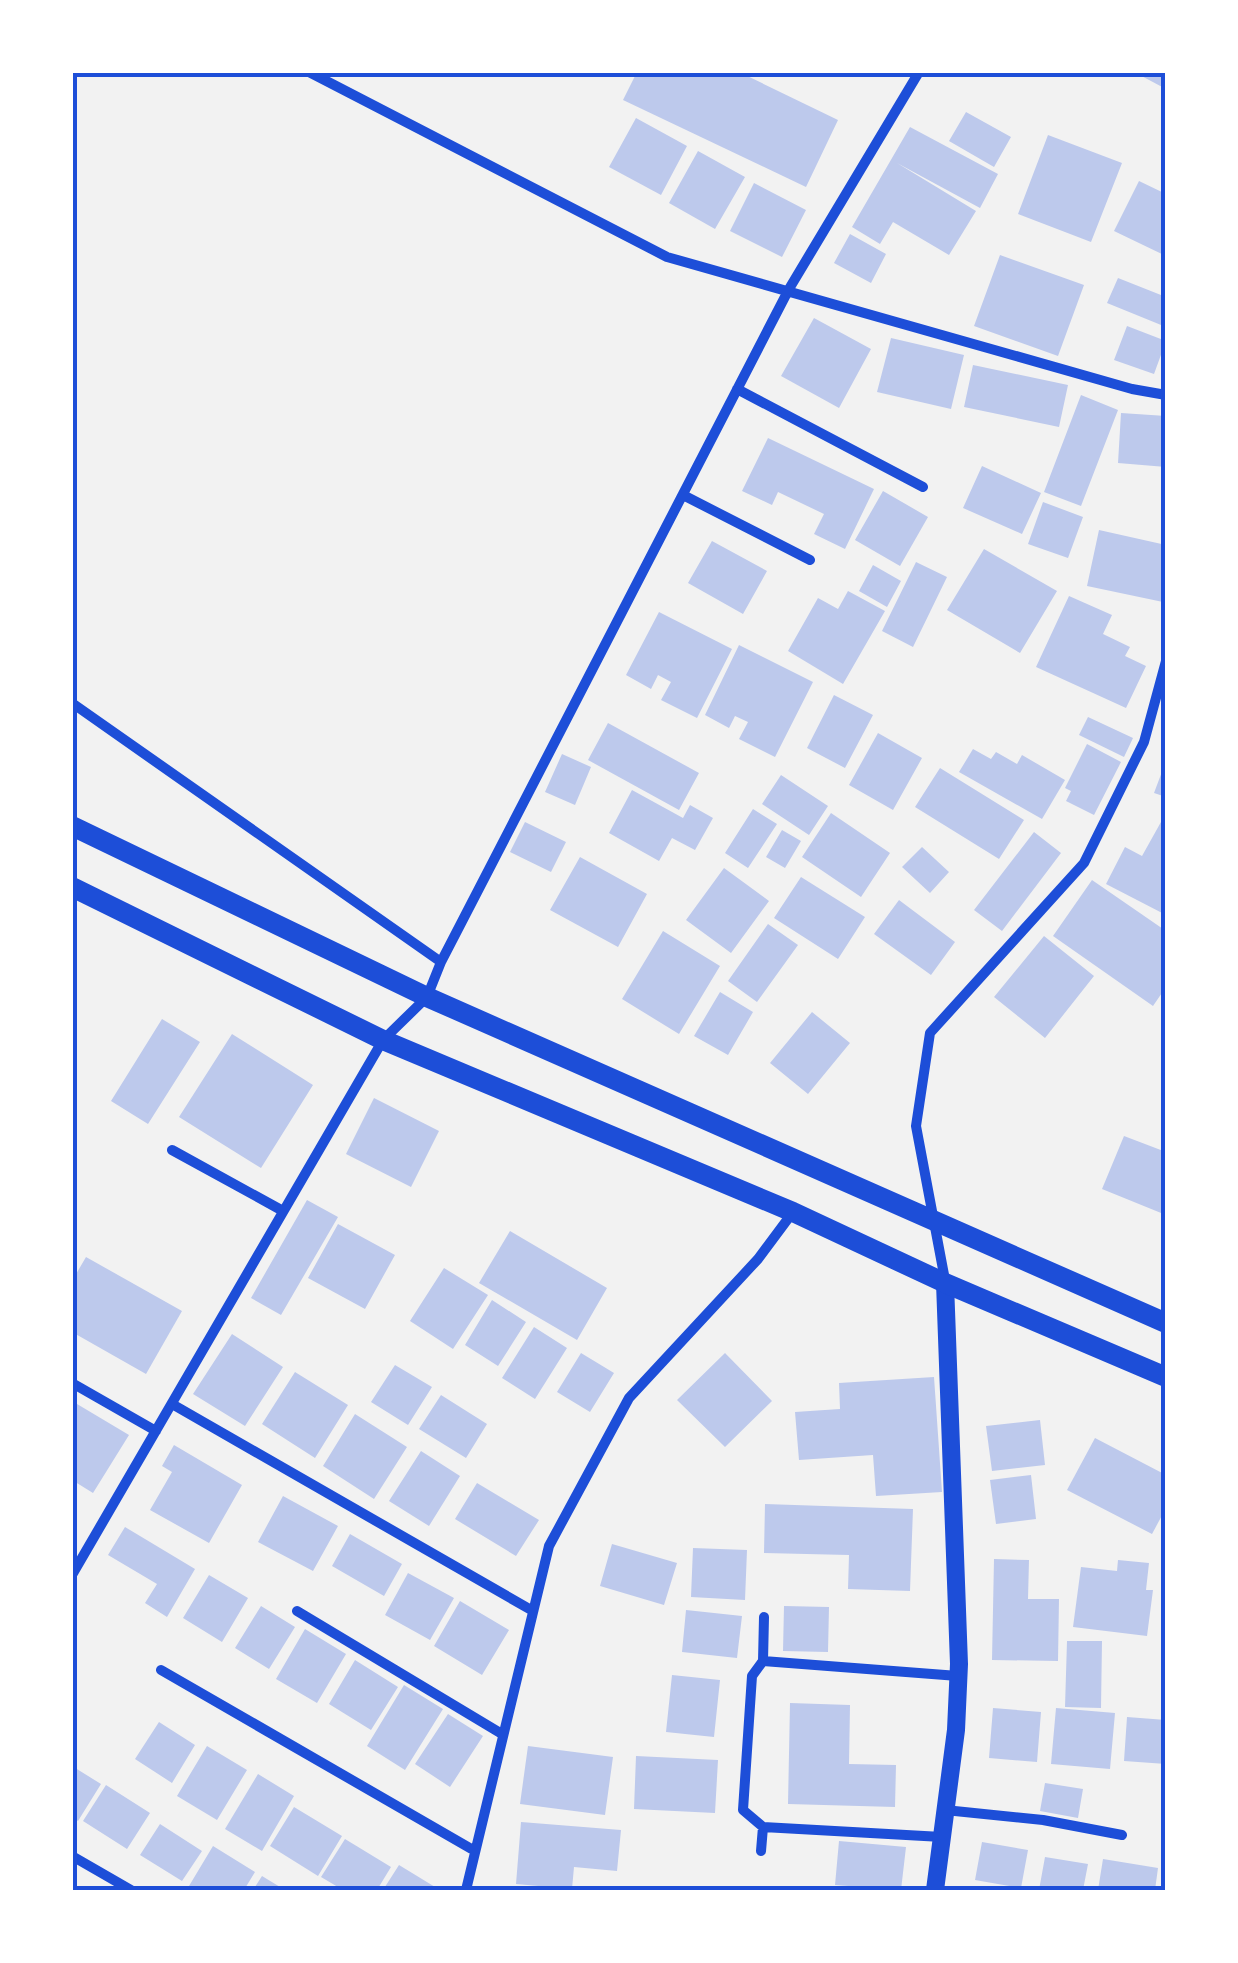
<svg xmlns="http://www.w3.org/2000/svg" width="1238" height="1963" viewBox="0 0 1238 1963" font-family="Figtree,sans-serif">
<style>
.building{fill:#bdc9ec}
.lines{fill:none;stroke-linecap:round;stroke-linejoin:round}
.minor{stroke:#1d4ed8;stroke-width:10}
.tertiary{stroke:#1d4ed8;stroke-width:18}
.secondary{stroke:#1d4ed8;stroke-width:20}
.neatline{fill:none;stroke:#1d4ed8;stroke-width:4}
</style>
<rect width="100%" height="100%" fill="#f2f2f2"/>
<path class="building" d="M637 72H739L838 120 806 187 623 100Z
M1134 72H1166V89Z
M966 112 1011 137 994 167 949 141Z
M636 118 687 146 661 195 609 167Z
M910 127 998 174 980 208 897 163 976 211 949 255 893 222 880 244 852 227Z
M1048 135 1122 163 1091 242 1018 214Z
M698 151 745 177 715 229 669 203Z
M1139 181 1166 194V256L1114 231Z
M754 183 806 210 782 257 730 231Z
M850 234 886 254 871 283 834 263Z
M1000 255 1084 285 1058 356 974 326Z
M1118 278 1166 297V327L1107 303Z
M814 318 871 349 839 408 781 376Z
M1127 326 1166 341 1154 374 1114 360Z
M891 338 964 355 951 409 877 392Z
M973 365 1068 385 1059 427 964 407Z
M1081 395 1118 410 1081 506 1044 492Z
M1121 413 1166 416V467L1118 463Z
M768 438 874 489 845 549 814 534 824 514 778 492 772 505 742 491Z
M982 466 1041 493 1022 534 963 508Z
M883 491 928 517 900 566 855 540Z
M1043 502 1083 517 1068 558 1028 544Z
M1099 530 1166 545 1163 602 1087 586Z
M712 541 767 571 743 614 688 583Z
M984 549 1057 591 1020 653 947 610Z
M916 562 947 577 913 647 882 631Z
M873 565 901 581 887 607 859 591Z
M848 591 885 611 843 684 788 651 818 598 838 609Z
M1069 596 1112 615 1103 634 1130 647 1125 656 1146 666 1126 708 1036 667Z
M659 612 732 649 697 718 661 700 671 682 658 675 651 689 626 675Z
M739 645 813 682 775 757 739 739 748 722 735 716 729 728 705 715Z
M834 695 873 715 845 768 807 748Z
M1088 717 1133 738 1124 757 1079 735Z
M608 723 699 773 679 810 588 760Z
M878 733 922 758 893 810 849 785Z
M1087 744 1121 762 1094 815 1066 801 1071 791 1065 788Z
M973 749 991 759 996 752 1017 764 1022 755 1065 780 1042 819 959 772Z
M562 754 591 767 575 805 545 792Z
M1166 761V797L1154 793Z
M940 768 1024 820 999 859 915 807Z
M781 775 828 806 809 835 762 804Z
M632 790 683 818 690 805 713 818 695 850 672 838 659 861 609 833Z
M753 809 777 824 748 868 725 853Z
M831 813 890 853 861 897 802 857Z
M1166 813V915L1106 884 1125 847 1142 856Z
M525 822 566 842 551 872 510 852Z
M782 830 801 841 785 868 766 857Z
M1034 832 1061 853 1002 931 974 910Z
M922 847 949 872 930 893 902 867Z
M580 857 647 894 618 947 550 910Z
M724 868 769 901 731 953 686 920Z
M801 877 865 917 838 959 774 918Z
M1092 880 1166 931V987L1153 1006 1053 936Z
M899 900 955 942 931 975 874 934Z
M768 924 798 945 757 1002 728 981Z
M663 931 720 966 679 1034 622 999Z
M1044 936 1094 976 1045 1038 994 997Z
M720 992 753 1012 728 1055 694 1036Z
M812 1012 850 1043 808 1094 770 1063Z
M162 1019 200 1042 148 1124 111 1101Z
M232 1034 313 1085 261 1168 179 1117Z
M374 1098 439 1131 411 1187 346 1154Z
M1124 1136 1166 1152V1215L1102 1189Z
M307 1200 338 1217 281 1315 251 1298Z
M338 1224 395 1255 365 1309 308 1278Z
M510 1231 607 1288 577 1340 479 1283Z
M86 1257 182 1311 146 1374 72 1332V1281Z
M444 1268 488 1295 453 1349 410 1321Z
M492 1300 526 1322 498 1366 465 1345Z
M534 1327 567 1348 535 1399 502 1378Z
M232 1334 283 1367 245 1426 193 1394Z
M581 1353 614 1373 590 1412 557 1392Z
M725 1353 772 1401 725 1447 677 1400Z
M395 1365 432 1387 408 1425 371 1402Z
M295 1372 348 1405 315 1458 262 1424Z
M934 1377 942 1492 876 1496 873 1455 799 1460 795 1412 840 1409 839 1383Z
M441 1395 487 1424 466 1458 419 1429Z
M72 1401 129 1435 93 1493 72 1480Z
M355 1414 407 1447 374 1499 323 1466Z
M1040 1420 1045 1465 992 1471 986 1426Z
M1095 1438 1166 1475V1508L1152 1534 1067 1490Z
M174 1445 242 1485 209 1543 150 1510 172 1472 162 1466Z
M421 1451 460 1476 429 1526 389 1501Z
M1031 1475 1036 1519 996 1524 990 1480Z
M477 1483 539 1520 516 1556 455 1519Z
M283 1496 338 1526 313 1571 258 1542Z
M765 1504 913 1509 910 1591 848 1589 849 1555 764 1553Z
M125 1527 195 1569 167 1617 145 1603 157 1584 108 1555Z
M350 1534 402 1564 384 1596 332 1566Z
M612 1544 677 1563 664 1605 600 1586Z
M693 1548 747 1550 745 1600 691 1597Z
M994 1559 1029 1560 1028 1599H1059L1058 1661 992 1660Z
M1118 1560 1149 1563 1146 1590H1153L1147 1636 1073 1627 1081 1567 1117 1571Z
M408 1573 454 1598 430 1640 385 1615Z
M209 1575 248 1598 222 1642 183 1618Z
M460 1601 509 1630 482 1675 434 1646Z
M261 1606 295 1627 269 1669 235 1648Z
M784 1606 829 1607 828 1652 783 1651Z
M686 1610 742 1616 737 1658 682 1652Z
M305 1629 346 1654 317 1703 276 1679Z
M1067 1641H1102L1101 1708 1065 1707Z
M355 1660 398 1687 371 1730 329 1704Z
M672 1675 720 1680 714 1737 666 1732Z
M404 1685 443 1709 405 1770 367 1746Z
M790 1703 850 1705 849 1764 896 1765 895 1807 788 1804Z
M993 1708 1041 1712 1037 1762 989 1758Z
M1056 1708 1115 1713 1110 1769 1051 1764Z
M448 1714 483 1736 450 1787 415 1764Z
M1127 1717 1166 1720V1764L1124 1761Z
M159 1722 195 1745 172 1783 135 1759Z
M207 1746 247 1770 217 1820 177 1796Z
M528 1746 613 1757 605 1815 520 1804Z
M636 1756 718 1760 715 1813 634 1809Z
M72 1766 101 1784 78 1821 72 1817Z
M258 1774 294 1796 262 1851 225 1829Z
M1045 1783 1083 1789 1078 1818 1040 1811Z
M106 1785 150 1813 127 1849 83 1821Z
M294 1807 342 1836 318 1876 270 1846Z
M521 1822 621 1830 617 1871 574 1867 572 1889 516 1884Z
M160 1824 202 1851 182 1881 140 1855Z
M345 1839 391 1867 377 1890H343L321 1877Z
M839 1841 906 1847 901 1890 835 1885Z
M982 1842 1028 1850 1021 1888 975 1880Z
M213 1846 255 1872 244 1890H196L189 1886Z
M1045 1857 1088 1864 1083 1890H1039Z
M1103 1859 1158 1868 1155 1890H1098Z
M399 1865 440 1890H383Z
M262 1876 285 1890H253Z"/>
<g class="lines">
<path class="minor" d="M309 72 667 257 1132 389 1166 395
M737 389 923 487
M683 495 810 560
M72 703 441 962
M172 1150 283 1211
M945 1280 916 1126 930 1033 1084 863 1144 742 1166 661
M72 1383 156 1431
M172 1404 533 1611
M72 1575 383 1040 427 997 441 962 789 289 919 72
M297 1611 502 1734
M763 1661 764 1617
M161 1670 475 1851
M945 1810 1043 1820 1122 1835
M763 1827 942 1837
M761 1851 763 1827 743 1810 752 1676 763 1661 958 1676
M72 1856 131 1890
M466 1890 549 1546 629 1398 758 1259 793 1212"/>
<path class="tertiary" d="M935 1890 956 1730 959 1664 945 1283"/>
<path class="secondary" d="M72 826 427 997 1166 1323
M72 887 383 1040 793 1212 945 1283 1166 1377"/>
</g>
<rect width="1238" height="1963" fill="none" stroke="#ffffff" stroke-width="150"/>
<rect x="75" y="75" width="1088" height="1813" class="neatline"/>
</svg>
